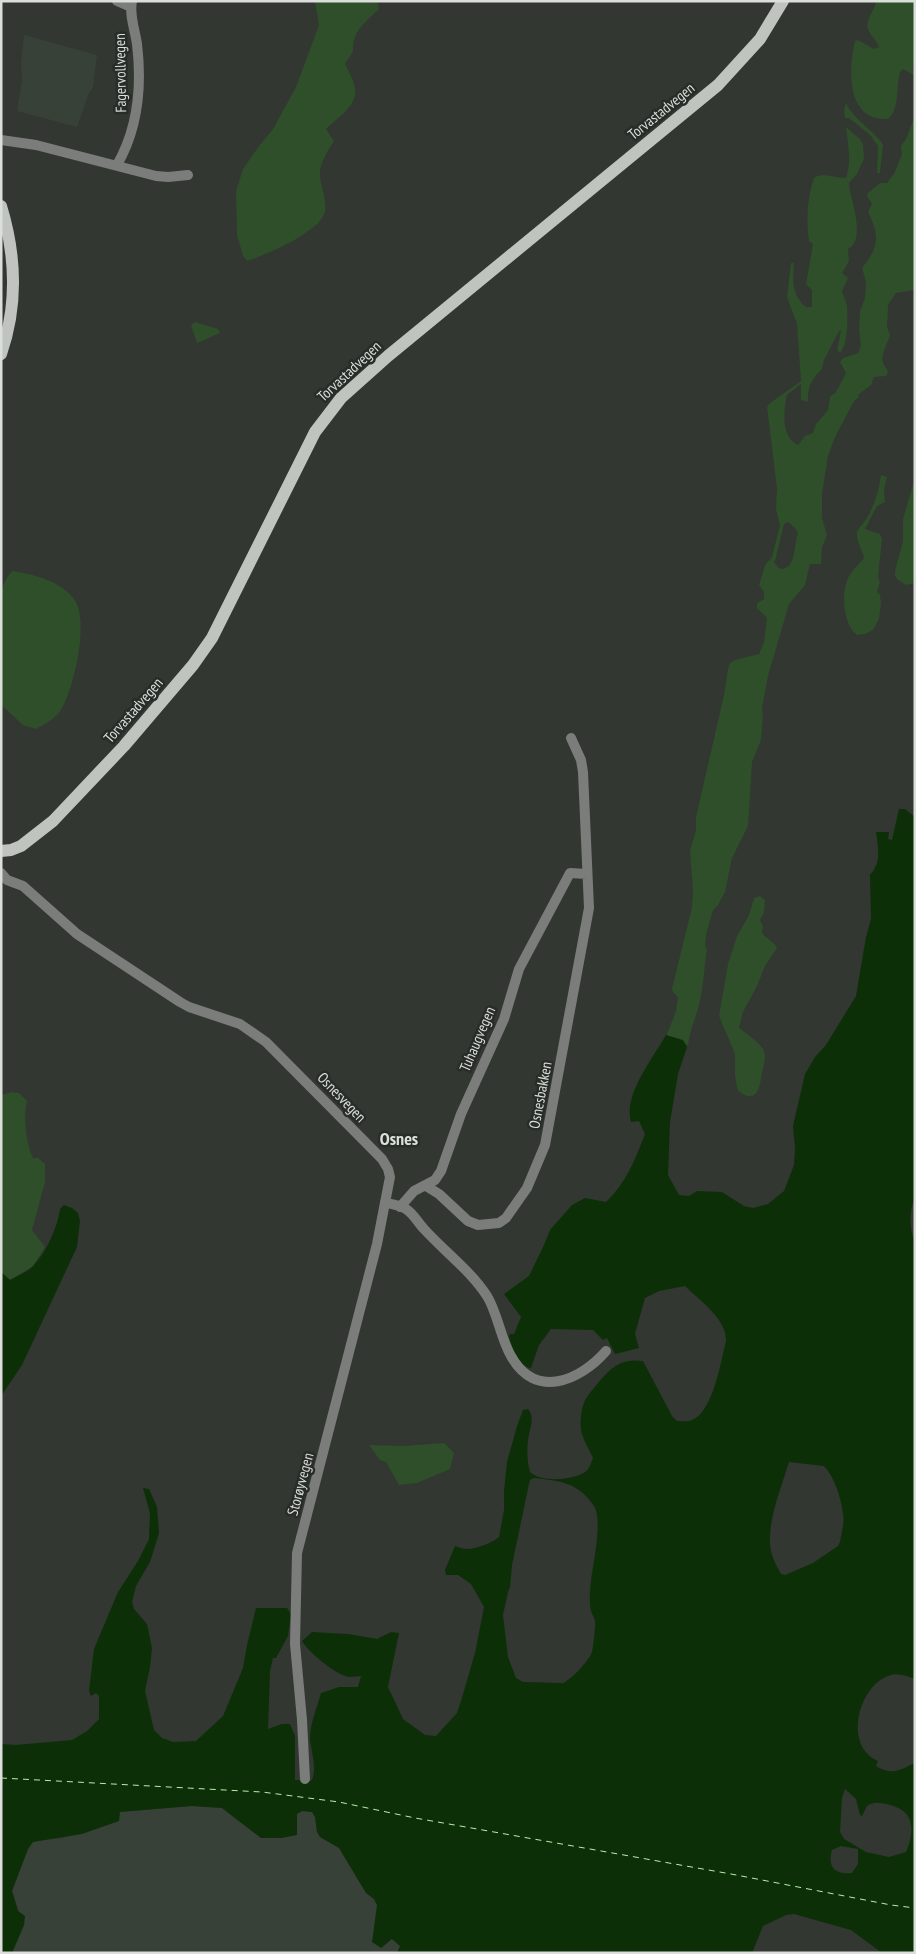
<svg xmlns="http://www.w3.org/2000/svg" width="916" height="1954" viewBox="0 0 916 1954" font-family="'PT Sans Narrow',sans-serif">
<style>
.built{fill:#384137}
.green{fill:#2e4f29;fill-rule:evenodd}
.water{fill:#0d2f08;fill-rule:evenodd}
.lines{fill:none;stroke-linecap:round;stroke-linejoin:round}
.ferry{stroke:#b7efae;stroke-width:1;stroke-dasharray:6 5;stroke-linecap:butt}
.minor{stroke:#7a7d7a;stroke-width:10}
.major{stroke:#bfc4be;stroke-width:12}
.labels{text-anchor:middle;dominant-baseline:central;stroke-width:5;stroke-linejoin:round;paint-order:stroke}
.street-label{font-size:15px;fill:#dbdedb;stroke:#282d27}
.quarter-label{font-size:18px;font-weight:bold;fill:#dce2db;stroke:#282d27}
</style>
<rect width="100%" height="100%" fill="#323731"/>
<path class="built" d="M24 35 97 55 93 87 89 93 77 127 17 111 22 81 21 63Z
M192 1806 222 1808 261 1838H282L297 1814 302 1811 312 1812 315 1817 317 1831 320 1837 339 1848 366 1893 374 1899 377 1905V1914L392 1939 400 1946 397 1953H12L24 1925 12 1891 28 1849 33 1842 40 1840 63 1838 119 1812Z"/>
<path class="green" d="M315 1H378L379 9C371 17 359 26 355 37 350 51 358 48 345 63 348 71 354 80 355 89 357 107 337 118 326 129L334 141C329 149 320 162 320 173 320 185 327 199 325 212 320 232 266 255 247 261L243 256 237 235 236 191 243 169 259 146 273 129 296 87 319 25Z
M876 1H915V61L913 67 915 76 903 69 900 72C896 85 900 110 888 119 846 122 848 69 855 41L858 40 874 49 879 47C877 40 870 36 868 29 865 20 875 10 876 1Z
M846 103C854 120 872 129 883 144L880 173H877L878 146 870 135 849 118H845L844 110Z
M915 115V290L896 293 888 305 887 327 890 335C888 343 880 355 883 363 885 367 887 368 888 373L886 376 874 377 871 385 858 395 859 397 854 401 835 437 828 456 822 494V518L827 535 822 548 821 564H810L805 585 789 604 768 676 762 708 763 715 761 740 752 762 748 826 732 858 725 892 718 905 713 910 706 935 705 946 707 950C704 966 704 984 700 1000 697 1016 690 1029 688 1045L666 1037 676 1011 678 997 673 992 672 989 692 907 693 892 690 851 696 830V817L724 695 728 669 730 663 735 660 759 654 764 642 767 618 757 608V603L764 599V592L759 585 765 565 772 557 780 525 776 510 777 488 767 407 770 403 801 381 797 324 787 297 791 263H794C793 281 791 294 806 307H812V290L806 284 813 244 809 241C806 219 807 200 814 178 824 171 836 179 846 178 852 160 848 146 846 127L860 139 863 144 864 159 857 174 849 183C850 199 867 239 848 249L849 261 842 273 848 278 842 291C843 295 846 301 847 306 848 317 848 346 840 353L837 350 841 330 839 331 824 360 822 369C812 379 807 387 808 402L801 400V384L787 395C784 410 780 436 798 445L805 436 813 433 816 424 828 410 830 397 836 392 846 373 840 362 843 358 858 353 861 346 859 330 860 311 865 298 866 282 862 268C879 246 880 237 868 212L872 204 867 196 868 193 880 183H887L895 172 902 154 901 146 907 137ZM788 522 796 529 798 533C794 545 796 556 789 566L783 569 779 568 773 561H775L784 524Z
M195 322 218 329 220 333 197 343 191 325Z
M881 475 887 477 884 490 885 502 877 506 865 529 880 534 882 539 878 577 880 582 877 592 880 595 881 603 879 619 873 630 865 634 857 635C842 624 840 587 851 573 854 568 860 563 864 558 863 550 855 540 857 532 859 527 865 522 868 516 875 503 879 490 881 475Z
M915 478V583L906 585 898 580 895 576V571L903 541V519Z
M12 571C33 574 61 581 74 599 90 620 74 689 61 710 55 719 45 724 36 729L23 725 1 705V591L6 579Z
M760 896 765 900 764 913 760 920 763 926 762 933C767 939 773 941 777 948L765 966 757 986 743 1012 739 1028C747 1034 757 1040 763 1049 767 1056 764 1065 762 1072 760 1088 757 1105 738 1091L735 1076V1054L719 1016 728 964 737 936 749 915 754 898Z
M12 1092 19 1093 27 1101C23 1117 26 1143 33 1158H38L45 1164V1182L32 1230 45 1247 33 1266 10 1280 1 1272V1095Z
M444 1443 454 1453 450 1469 417 1483 399 1485 386 1462 380 1460 369 1445 402 1446Z"/>
<path class="water" d="M899 809H905L915 817V1199C909 1209 909 1230 915 1241V1679C906 1676 897 1672 888 1676 858 1687 843 1747 878 1761L876 1766C892 1776 900 1770 915 1763V1953H882L851 1930 794 1914 786 1915 763 1926 752 1953H397L400 1946 392 1939 381 1948 372 1942 377 1905 374 1899 366 1893 339 1848 320 1837 317 1832 315 1817 312 1812 302 1811 297 1814V1835L282 1838H261L222 1808 192 1806 120 1812 119 1821 82 1834 33 1842 28 1849 12 1891 18 1911 25 1916 24 1925 12 1953H1V1744L16 1745 72 1740 87 1731 99 1719V1696L96 1693 91 1696 89 1691 94 1649 118 1592 138 1561 149 1539 150 1513 143 1488 149 1489 157 1507 159 1533 150 1562 136 1586 132 1602 134 1609 147 1624 152 1648 150 1667 145 1691 154 1730 162 1738 173 1742 196 1741 223 1716 243 1668 247 1645 256 1608H287L291 1614 288 1636 276 1658H273L270 1671 268 1729 282 1724H290L295 1736V1780L311 1781C318 1771 311 1751 310 1739 310 1723 317 1708 321 1693L339 1687H358L361 1676C358 1676 353 1677 349 1677 336 1675 308 1652 302 1641L312 1632 348 1634 377 1639 391 1632 399 1633 388 1687 403 1719 425 1735 436 1736 457 1713 461 1701 475 1653 484 1607 471 1584 458 1575H446L445 1570 455 1546C458 1547 463 1549 467 1549 476 1549 492 1543 499 1537L504 1510V1491L507 1462 517 1426 523 1410 528 1409C536 1418 529 1429 528 1440 527 1450 527 1462 530 1472 541 1483 573 1480 585 1472 590 1469 591 1462 593 1458 589 1449 583 1440 581 1430 580 1423 581 1409 584 1403 586 1396 593 1390 597 1384 611 1368 620 1358 643 1361L672 1416 677 1421C682 1421 688 1422 692 1420 713 1412 721 1361 726 1341 727 1319 700 1301 685 1286L659 1291 645 1298 635 1334 639 1348 615 1354 607 1338 603 1340 593 1330 551 1329 539 1345 531 1368C517 1366 512 1348 509 1336L510 1334H514L521 1317 504 1294 529 1276 544 1245 550 1230 572 1205 585 1198 606 1202C626 1183 635 1160 645 1134L639 1121 631 1122C623 1095 653 1058 666 1035L683 1040 687 1047 678 1074 670 1122 668 1175 679 1195 689 1196 697 1191 722 1192 744 1206 753 1208 768 1204 784 1191 794 1165 795 1148 793 1126 805 1074 815 1057 826 1045 856 996 866 937 871 919 870 875C882 862 878 848 876 832H889L888 839 892 840ZM789 1462 824 1466C835 1478 841 1498 843 1514 845 1523 841 1534 840 1542L838 1546 813 1563 785 1575 781 1574C778 1568 774 1562 772 1555 764 1528 781 1489 789 1462ZM534 1478C560 1481 578 1482 594 1506 603 1520 593 1564 591 1581 590 1590 589 1602 591 1611 592 1615 595 1618 595 1622 596 1624 593 1649 592 1652 588 1662 573 1677 564 1683L523 1682 516 1678 508 1657 503 1615 508 1592 510 1587 512 1565 529 1484 530 1480ZM845 1789 856 1799 860 1815 862 1816 867 1806C874 1801 881 1803 890 1805 915 1811 915 1831 906 1852L889 1857 866 1852 844 1839 840 1832 842 1798ZM841 1846 858 1849V1864L852 1873C835 1875 827 1867 832 1850Z
M64 1205 72 1208 78 1213 80 1221 77 1247 22 1365 1 1396V1272L10 1280C17 1276 28 1272 33 1266 46 1253 58 1226 60 1209Z"/>
<g class="lines">
<path class="ferry" d="M1 1778 262 1792 339 1802 415 1818 731 1874 891 1905 915 1908"/>
<path class="minor" d="M117 1 131 7
M1 140 36 145 156 176 168 177 188 175
M117 165C139 127 142 86 137 44 135 30 129 15 132 1
M1 873 7 880 23 886 77 934 180 1002 189 1007 240 1024 266 1042 382 1159 388 1169 390 1177 377 1244 297 1553 295 1644 302 1720 305 1779
M426 1186 439 1194 468 1221 478 1225 499 1223 506 1218 527 1188 545 1145 589 908 583 772 581 760 571 738
M385 1202C392 1205 400 1205 406 1209 414 1214 418 1223 424 1229 445 1252 470 1270 487 1296 498 1314 500 1337 511 1356 535 1400 580 1381 606 1351
M400 1207 414 1191 435 1180 441 1171 461 1114 504 1019 519 969 570 873 587 874"/>
<path class="major" d="M1 206C16 255 18 305 1 354
M1 851 11 850 21 846 53 821 124 746 193 665 212 638 315 432 341 398 388 356 718 85 760 39 783 1"/>
</g>
<g class="labels">
<g class="street-label">
<text transform="translate(120 73) rotate(-91)">Fagervollvegen</text>
<text transform="translate(661 111) rotate(-39)">Torvastadvegen</text>
<text transform="translate(349 371) rotate(-43)">Torvastadvegen</text>
<text transform="translate(133 710) rotate(-49)">Torvastadvegen</text>
<text transform="translate(477 1039) rotate(-67)">Tuhaugvegen</text>
<text transform="translate(540 1095) rotate(-79)">Osnesbakken</text>
<text transform="translate(342 1097) rotate(46)">Osnesvegen</text>
<text transform="translate(300 1484) rotate(-75)">Storøyvegen</text>
</g>
<g class="quarter-label">
<text x="399" y="1138">Osnes</text>
</g>
</g>
<rect width="916" height="1954" fill="none" stroke="#dbdedb" stroke-width="5"/>
</svg>
